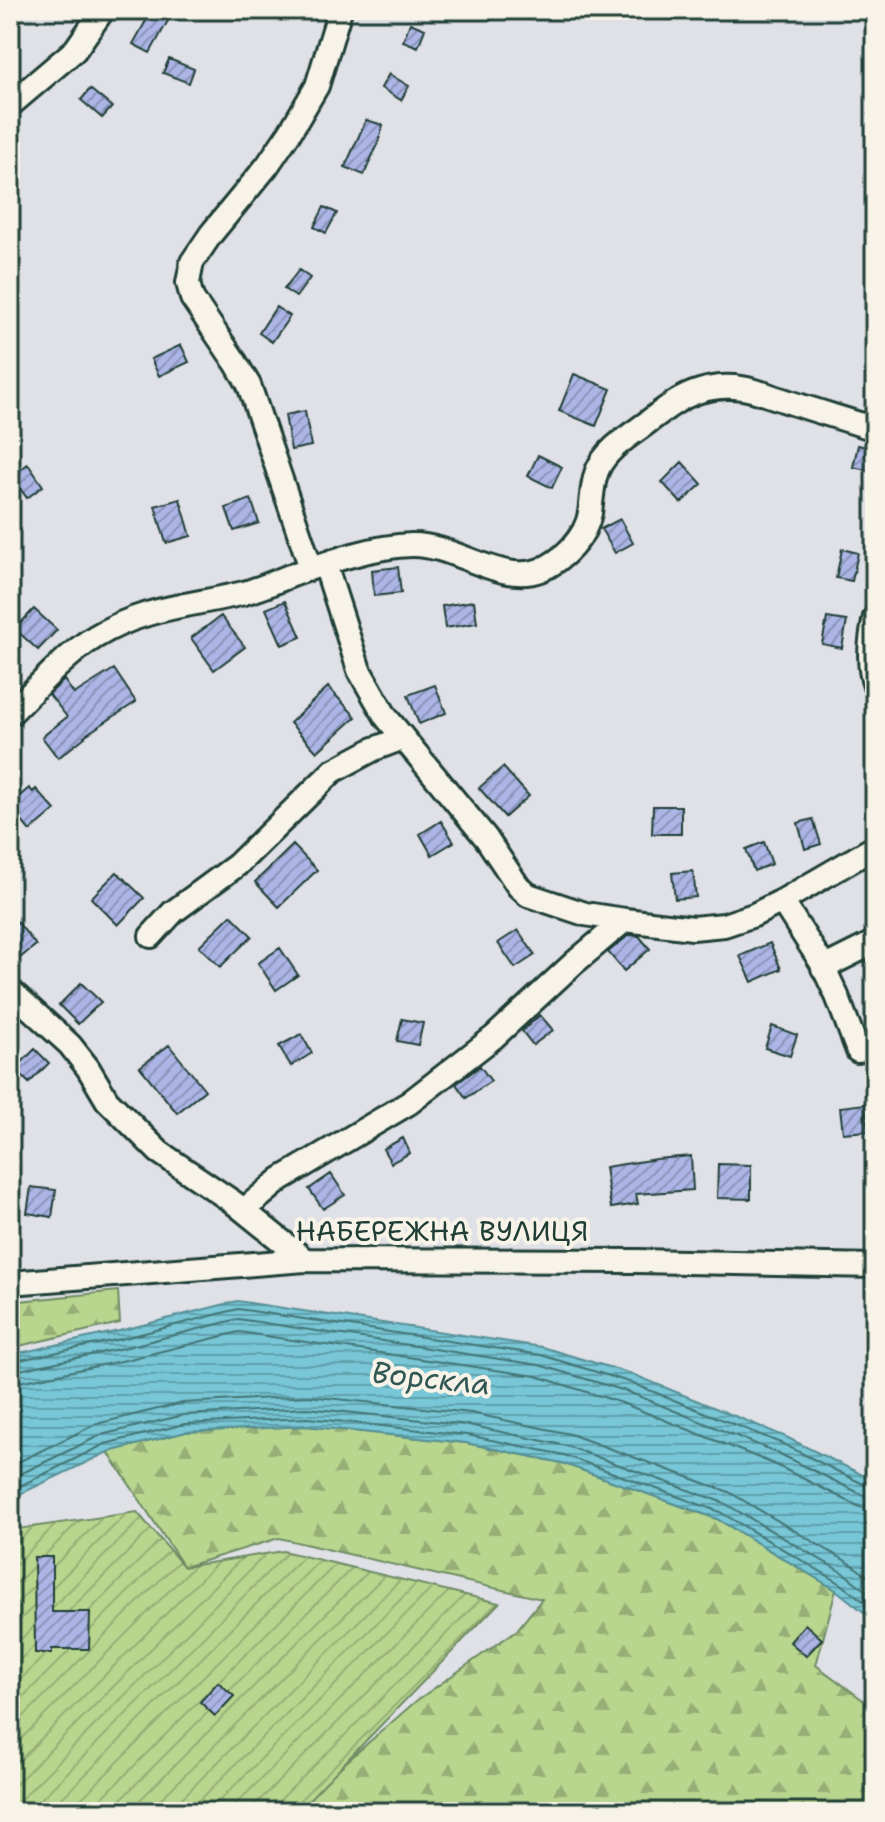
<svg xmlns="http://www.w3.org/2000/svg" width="885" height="1822" viewBox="0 0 885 1822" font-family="'Shantell Sans',sans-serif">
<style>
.forest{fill:url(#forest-firs);stroke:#6c8a62;stroke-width:2}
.garden{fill:url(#garden-furrows);stroke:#6c8a62;stroke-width:2}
.water{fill:url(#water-rules);stroke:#548f95;stroke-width:2}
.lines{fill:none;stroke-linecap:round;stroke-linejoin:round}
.shore{stroke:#437475;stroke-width:2}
.building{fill:url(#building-hatch);stroke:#1f3d34;stroke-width:2}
.minor-casing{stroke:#1f3d34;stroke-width:28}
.minor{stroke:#f7f3e8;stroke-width:22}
.labels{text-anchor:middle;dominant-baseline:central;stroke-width:8;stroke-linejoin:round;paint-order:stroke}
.street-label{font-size:28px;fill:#1f3d34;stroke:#f7f3e8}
.water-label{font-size:30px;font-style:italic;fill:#315854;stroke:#f7f3e8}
</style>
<defs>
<pattern id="forest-firs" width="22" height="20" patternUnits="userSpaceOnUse" patternTransform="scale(2)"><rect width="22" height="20" fill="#b9d68f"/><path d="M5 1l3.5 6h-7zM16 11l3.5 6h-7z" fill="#96af76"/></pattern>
<pattern id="garden-furrows" width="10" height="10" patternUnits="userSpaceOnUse" patternTransform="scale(2)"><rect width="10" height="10" fill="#b9d68f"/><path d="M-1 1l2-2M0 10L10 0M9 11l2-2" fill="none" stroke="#96af76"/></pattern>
<pattern id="water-rules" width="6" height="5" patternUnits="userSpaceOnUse" patternTransform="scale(2)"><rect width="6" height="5" fill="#78c6d6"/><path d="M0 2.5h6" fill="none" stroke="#62a2ae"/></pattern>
<pattern id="building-hatch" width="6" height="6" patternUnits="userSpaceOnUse" patternTransform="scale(2)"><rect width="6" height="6" fill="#acb5e5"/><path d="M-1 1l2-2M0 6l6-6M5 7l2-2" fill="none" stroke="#8b94ba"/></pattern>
</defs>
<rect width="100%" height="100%" fill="#e0e0e7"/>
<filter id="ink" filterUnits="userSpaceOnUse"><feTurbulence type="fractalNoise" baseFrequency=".0125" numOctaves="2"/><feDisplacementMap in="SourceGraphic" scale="16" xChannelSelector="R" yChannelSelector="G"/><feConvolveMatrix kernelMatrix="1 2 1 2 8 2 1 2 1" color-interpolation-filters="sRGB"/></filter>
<g filter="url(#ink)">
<path class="forest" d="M118 1291 120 1323 10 1348V1302Z
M306 1426 466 1443 562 1463 717 1519 836 1590 816 1665 875 1709V1812H284L304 1799 416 1701 517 1630 542 1599 279 1538 184 1567 108 1452 186 1432Z"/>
<path class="garden" d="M137 1512 184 1567 283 1551 499 1603 297 1812H10V1530Z"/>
<path class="water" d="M237 1301 542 1347 632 1374 786 1437 875 1481V1621L836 1590 717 1519 562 1463 466 1443 306 1426 186 1432 108 1452 10 1499V1355L119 1331Z"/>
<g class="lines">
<path class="shore" d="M10 1362 121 1339 238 1309 541 1355 629 1382 783 1444 869 1487 875 1488
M10 1372 123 1348 238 1319 539 1365 626 1391 778 1453 865 1496 875 1498
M10 1384 126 1360 239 1332 536 1376 622 1403 774 1464 860 1507 875 1510
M10 1466 96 1424 183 1403 308 1396 471 1413 570 1434 729 1492 851 1564 875 1582
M10 1479 101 1435 184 1415 307 1408 469 1425 567 1446 724 1503 845 1574 875 1598
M10 1491 105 1444 185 1424 307 1418 467 1435 564 1455 720 1512 840 1583 875 1610"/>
</g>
<path class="building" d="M152 10 169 19 150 53 133 44Z
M410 23 425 29 418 47 403 41Z
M169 59 194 69 189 83 163 73Z
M389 74 409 86 401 100 381 88Z
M90 89 112 107 102 118 81 100Z
M366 120 383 125 378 143 364 175 345 167Z
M324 207 337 213 326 233 314 227Z
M299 270 310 278 296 297 284 289Z
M276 307 290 316 272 342 259 333Z
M181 345 189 362 159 376 151 359Z
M574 374 611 389 596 426 559 411Z
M305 411 311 446 291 450 285 415Z
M858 445 875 449V472L853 467Z
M538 455 562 467 552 488 528 476Z
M682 462 702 484 681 503 662 482Z
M28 464 43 486 27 498 11 476Z
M180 499 191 536 166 543 155 506Z
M251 499 259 523 234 531 226 508Z
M620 519 633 543 615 553 601 529Z
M842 549 858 553 852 581 836 578Z
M398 567 401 593 374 596 372 570Z
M285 601 301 637 282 645 266 609Z
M474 601 477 623 445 628 442 606Z
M34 609 57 630 38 650 15 629Z
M221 616 245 647 214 670 191 638Z
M827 618 847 621 842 648 822 644Z
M114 669 136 702 84 736 85 737 58 758 42 737 67 717 49 694 64 680 74 694Z
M435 685 446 713 419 724 408 695Z
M328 687 356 717 317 752 290 723Z
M503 767 529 796 505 817 479 788Z
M29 788 33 792 36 789 55 810 30 831 10 807V804Z
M653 806H681V834H652Z
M813 819 821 844 805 849 798 823Z
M441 821 454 842 432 855 420 834Z
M764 842 772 864 754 871 746 849Z
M293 845 317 870 279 907 255 882Z
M693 871 696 897 675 899 672 873Z
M117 872 144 898 118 925 91 898Z
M10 913 36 945 10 966Z
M231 915 252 936 220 967 199 946Z
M518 930 535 955 515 968 498 943Z
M629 935 639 936 650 949 624 971 608 952Z
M770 943 781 969 752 982 740 956Z
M280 948 298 975 276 990 258 963Z
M81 983 101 1002 78 1024 59 1005Z
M540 1015 553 1030 533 1045 522 1031Z
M402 1019 423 1023 418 1045 397 1041Z
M772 1026 797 1035 790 1056 765 1048Z
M301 1034 312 1053 291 1066 279 1046Z
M169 1045 205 1090 177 1113 140 1067Z
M35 1049 49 1063 29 1083 15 1069Z
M480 1066 491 1081 466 1098 456 1084Z
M865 1104 868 1131 843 1133 840 1107Z
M403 1138 410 1153 391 1163 383 1149Z
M691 1156 693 1190 636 1194 638 1204 611 1208 605 1167 656 1159Z
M718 1164 751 1165V1199L717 1198Z
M331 1174 345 1195 323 1209 309 1189Z
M31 1187 56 1190 52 1217 27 1213Z
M34 1557H52V1612H90L89 1649H52V1653H35Z
M805 1624 822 1639 806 1656 790 1642Z
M218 1682 234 1696 215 1716 200 1702Z"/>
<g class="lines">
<defs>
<path id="minor" d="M10 105 75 50 103 10
M325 564 359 670 386 717 486 838 518 886 528 895 585 914 625 920 693 928 724 925 754 915 782 901 875 847
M311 568 249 385 236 363 192 298 188 283 192 262 211 234 267 166 290 132 317 86 340 10
M875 617C870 640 867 664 875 686
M10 714C34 690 67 654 95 637 144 607 191 606 244 593 262 588 279 580 295 574 331 561 374 546 412 545 454 544 501 585 540 570 563 561 586 537 590 513 592 499 592 484 597 471 605 451 627 437 644 425 661 412 679 397 700 391 713 387 729 386 742 388 756 390 770 396 783 400 813 410 844 419 875 429
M782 901 821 962 837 996 858 1051
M151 936 173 912 237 865 333 771 374 749 403 738
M823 968 875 942
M10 990 70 1045 88 1068 107 1100 159 1152 233 1202 305 1260
M244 1210 281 1179 409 1103 494 1037 574 963 625 920
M10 1283 305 1260 637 1261 875 1266"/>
</defs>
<use href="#minor" class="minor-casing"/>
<use href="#minor" class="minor"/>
</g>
</g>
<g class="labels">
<g class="street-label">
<text x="442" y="1231">НАБЕРЕЖНА ВУЛИЦЯ</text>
</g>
<g class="water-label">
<text transform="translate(431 1378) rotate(6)">Ворскла</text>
</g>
</g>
<rect width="885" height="1822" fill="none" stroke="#f7f3e8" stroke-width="40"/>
<rect x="20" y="20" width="845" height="1782" fill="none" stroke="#1f3d34" stroke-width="3" filter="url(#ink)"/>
</svg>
